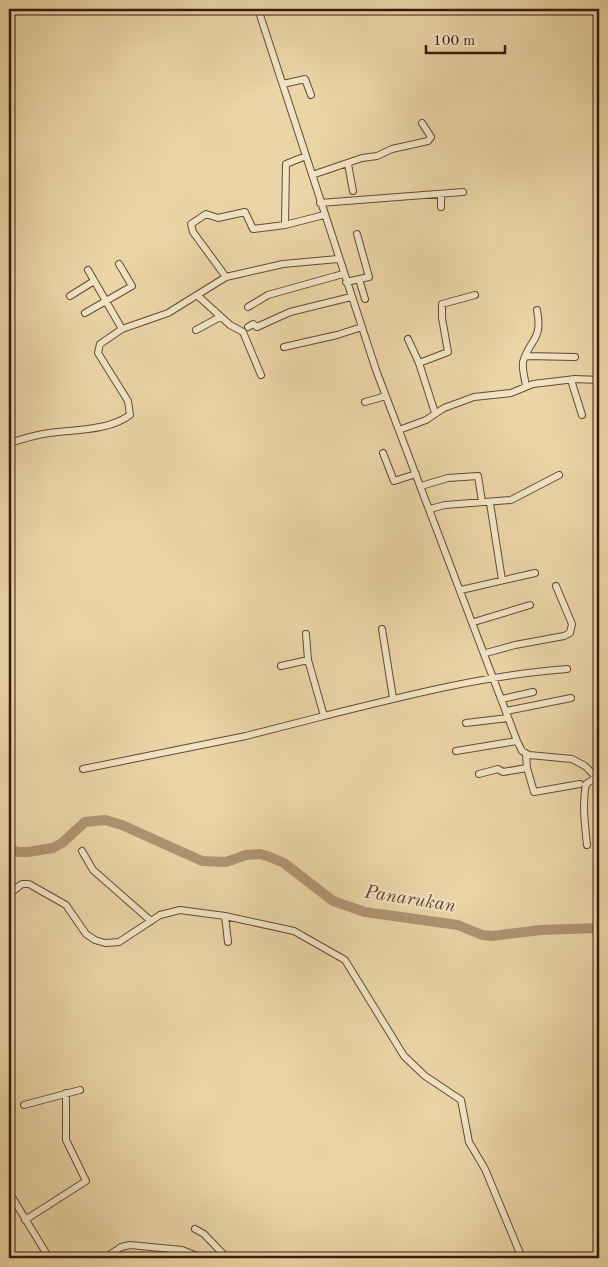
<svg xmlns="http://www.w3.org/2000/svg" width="608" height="1267" viewBox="0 0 608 1267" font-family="'Old Standard TT',serif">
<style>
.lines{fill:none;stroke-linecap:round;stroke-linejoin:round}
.river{stroke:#ae9572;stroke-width:10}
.minor-casing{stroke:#664833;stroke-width:8}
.minor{stroke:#f1e4c5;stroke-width:6}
.labels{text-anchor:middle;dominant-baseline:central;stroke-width:4;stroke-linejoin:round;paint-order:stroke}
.water-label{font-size:19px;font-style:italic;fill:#634430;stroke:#f1e4c5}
</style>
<rect width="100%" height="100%" fill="#ead5a6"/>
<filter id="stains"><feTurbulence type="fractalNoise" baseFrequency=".004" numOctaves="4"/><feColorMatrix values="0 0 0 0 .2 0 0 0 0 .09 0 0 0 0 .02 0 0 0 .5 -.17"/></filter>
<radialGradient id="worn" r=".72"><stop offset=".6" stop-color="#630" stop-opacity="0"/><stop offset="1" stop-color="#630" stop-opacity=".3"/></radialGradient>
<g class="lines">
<path class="river" d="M9 848 18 852H28L53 848 62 843 85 822 105 820 122 825 202 861 226 862 246 855 260 854 270 857 284 863 333 901 365 912 458 925 482 935 492 936 541 930 599 928"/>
<defs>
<path id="minor" d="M258 9 376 370 517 741 522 751 529 755 572 759 585 766 599 780
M283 84 305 79 311 95
M348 164 353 191
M312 175 362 158 377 156 392 149 428 141 431 137 422 123
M441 194V207
M320 203 463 192
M285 225 286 164 306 156
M88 270 122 329
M226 277 193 232 191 224 206 214 218 218 245 212 253 229 285 225 324 215
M359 279 365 299
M346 282 369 277 357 234
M70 296 94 281
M198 296 230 325 243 332 261 375
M248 307 268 295 343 274
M85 313 132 286 119 264
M248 327 253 324 257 327 290 312 351 297
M196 330 220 317
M408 339 419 363
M284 347 337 335 362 327
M526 356 575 357
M571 380 582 415
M526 386C525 379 522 370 523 362 530 338 543 341 537 310
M365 402 386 396
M435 413 419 363 448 352 442 318V304L475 295
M399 430 426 420 444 408 474 397 511 393 533 384 575 379 599 380
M9 443C20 440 31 436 43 434 70 429 107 432 130 415L128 401 98 353 100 344 122 329 168 313 226 277 283 264 338 259
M383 453 394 481 416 474
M421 486 448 478 478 476 482 502
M490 503 502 580
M430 509 445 505 511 500 559 475
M461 590 535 573
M474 622 530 605
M382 629 393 698
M306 634 308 660 324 716C404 696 485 675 567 669
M486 653 515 645 564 636 570 633 572 624 556 586
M281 666 308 660
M502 699 533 692
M506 711 571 698
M466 723 508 718
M456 751 517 741
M526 754 527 768 534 792 580 784
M83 769 246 736 324 716
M479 774 498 769 503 772 527 768
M587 845C585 825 582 804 586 784L597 777
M82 851 93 870 151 921
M9 894 22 884H29L66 905 86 934 95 940 105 943 119 942 160 915 180 910 225 916 294 931 345 960 404 1056 425 1076 461 1100 469 1142 485 1169 522 1258
M225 916 228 942
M24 1105 80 1090
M9 1192 49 1258
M25 1220 86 1181 66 1140V1093
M195 1229 204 1234 227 1258
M105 1258 121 1247 130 1245 182 1250 202 1258
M212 1258H222"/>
</defs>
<use href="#minor" class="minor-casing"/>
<use href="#minor" class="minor"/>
</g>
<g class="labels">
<g class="water-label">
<text transform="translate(410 900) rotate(9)">Panarukan</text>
</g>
</g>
<rect width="608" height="1267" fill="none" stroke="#ead5a6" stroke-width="30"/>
<rect x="10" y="10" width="588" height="1247" fill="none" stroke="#3a190d" stroke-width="2.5"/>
<rect x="15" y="15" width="578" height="1237" fill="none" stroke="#3a190d"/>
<path d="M426 45v8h79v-8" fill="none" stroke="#3a190d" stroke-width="2.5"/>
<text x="433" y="45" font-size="15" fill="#3a190d" stroke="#f1e4c5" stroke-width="4" paint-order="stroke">100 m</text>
<rect width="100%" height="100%" filter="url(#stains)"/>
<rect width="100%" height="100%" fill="url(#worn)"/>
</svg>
